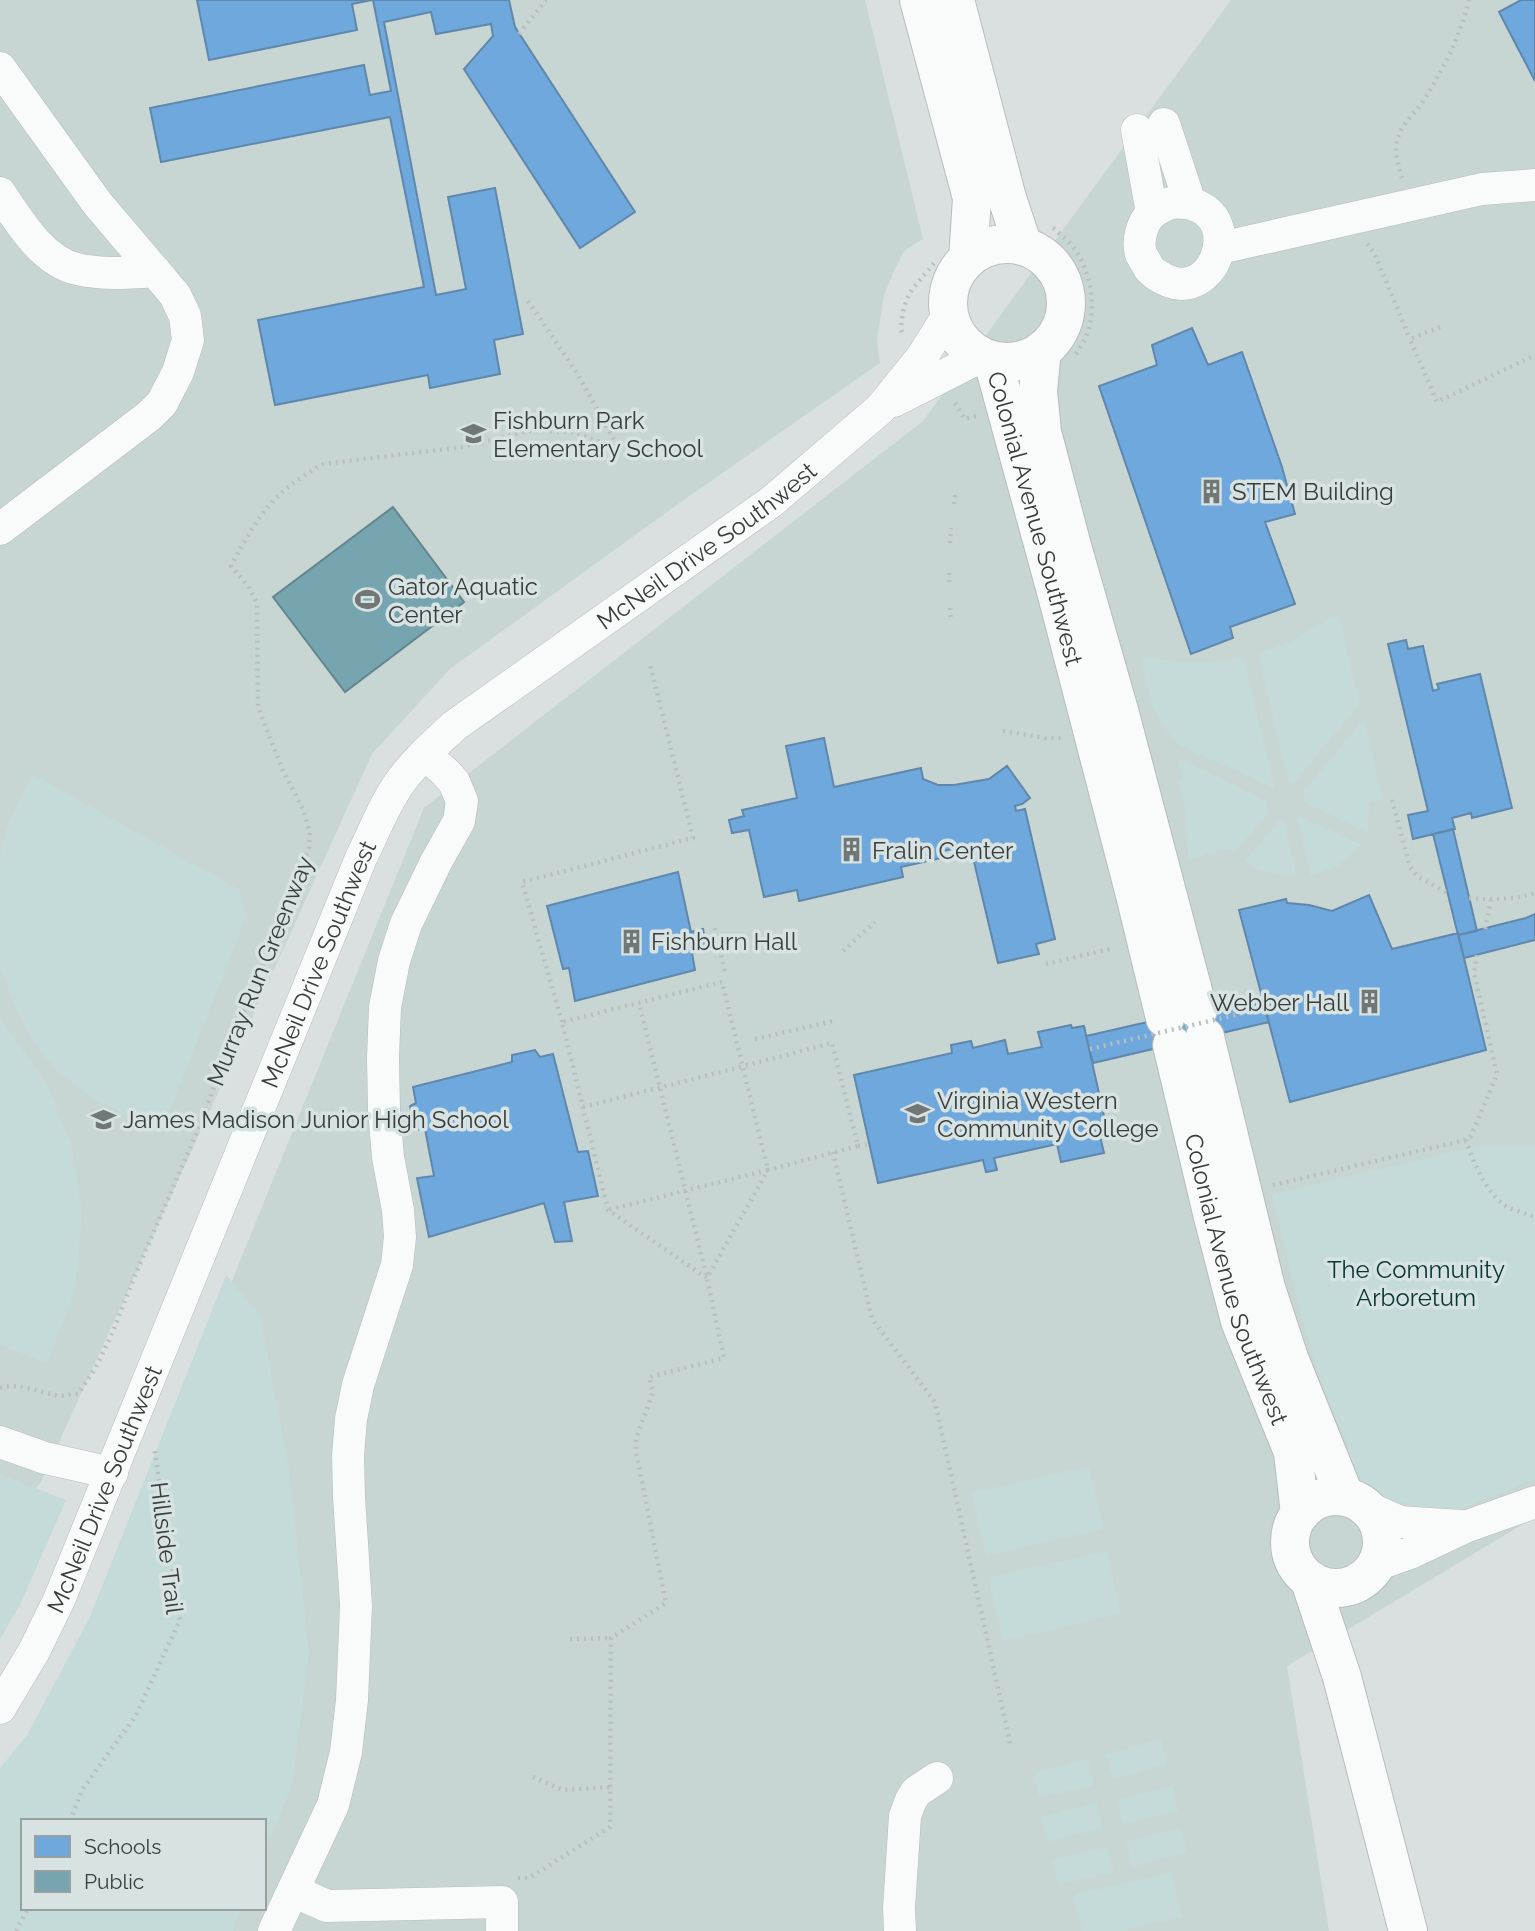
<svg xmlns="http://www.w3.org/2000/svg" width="1535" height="1931" viewBox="0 0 1535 1931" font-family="Raleway,sans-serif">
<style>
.built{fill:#c7d5d3}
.green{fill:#c5dbd9}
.schools{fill:#6fa8dc;stroke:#5f88ac;stroke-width:2}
.public{fill:#76a5af;stroke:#64868d;stroke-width:2}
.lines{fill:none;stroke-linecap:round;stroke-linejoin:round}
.minor-casing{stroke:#b8bcbc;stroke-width:33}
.major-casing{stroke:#b8bcbc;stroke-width:40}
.path{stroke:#bbbebe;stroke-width:4.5;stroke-dasharray:2 5;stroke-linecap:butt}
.minor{stroke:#f9fafa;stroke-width:32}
.major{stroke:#f9fafa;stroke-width:38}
.path-bridge{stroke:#bbbebe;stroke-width:4.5;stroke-dasharray:2 5;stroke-linecap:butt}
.labels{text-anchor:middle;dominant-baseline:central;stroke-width:7;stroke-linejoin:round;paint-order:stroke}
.poi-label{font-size:24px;fill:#393e3d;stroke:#d7e3e2;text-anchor:start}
.street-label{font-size:24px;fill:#393e3d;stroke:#d7e3e2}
.park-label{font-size:24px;fill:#073734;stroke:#d7e3e2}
</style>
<rect width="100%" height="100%" fill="#dae0e0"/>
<path class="built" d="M0 0H865L923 239 904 251 894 271 884 295 877 340 880 363 678 504 450 669 372 754 40 1484 0 1516Z
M1231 0H1535V1517L1287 1666 1329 1931H102L105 1908H264V1821L175 1421 424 808 923 421Z"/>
<path class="green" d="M1339 616 1360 704 1293 784 1288 782 1258 654 1294 640 1329 618Z
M1140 657C1175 662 1208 664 1243 657L1275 786 1273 788 1175 743 1152 707Z
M1364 719 1383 799 1372 802 1369 805 1368 833 1305 803 1303 792Z
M1178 758 1267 801 1269 812 1235 852 1229 849 1188 859 1186 813 1178 781 1183 780Z
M32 774 240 890 246 917 161 1133 93 1098 59 1073 36 1046 16 1009 0 967V854L9 821Z
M1299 816 1362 845 1338 866 1311 877 1297 818Z
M1280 820 1284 821 1297 877C1279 876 1260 872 1245 861Z
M0 1017 47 1085 72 1147 82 1213 75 1292 47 1363 0 1345Z
M1475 1147H1535V1479C1518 1486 1502 1492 1485 1499 1477 1502 1468 1508 1460 1509 1427 1513 1357 1498 1348 1461 1347 1455 1346 1452 1348 1445 1309 1365 1293 1281 1272 1194Z
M226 1275 260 1315 289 1467 309 1652 292 1786 264 1853V1821H23V1908H241L233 1931H0V1768L27 1735 89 1619Z
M1089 1466 1104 1529 986 1556 971 1493Z
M0 1474 66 1500 21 1603 0 1639Z
M1107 1551 1121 1614 1003 1641 988 1577Z
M1161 1739 1167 1764 1113 1779 1106 1754Z
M1088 1759 1094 1785 1039 1798 1033 1773Z
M1172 1785 1178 1811 1123 1824 1117 1800Z
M1096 1802 1103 1828 1047 1842 1041 1817Z
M1180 1828 1187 1853 1132 1867 1126 1842Z
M1107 1847 1114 1872 1058 1885 1052 1860Z
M1171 1872 1182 1917 1122 1931H1082L1073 1895Z"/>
<path class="schools" d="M197 0H372L352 4 357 30 209 60Z
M373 0H509L515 27 635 212 580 248 464 69 493 36 491 24 436 34 431 12 384 22 436 295 466 289 448 197 495 188 523 334 494 340 500 374 430 388 428 375 275 405 258 320 424 287 390 117 161 162 150 108 364 65 370 95 391 91Z
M1521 0H1535V81L1499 12Z
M1192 328 1208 365 1242 352 1282 467 1295 514 1265 522 1295 604 1230 627 1233 638 1191 654 1099 386 1157 365 1152 345Z
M1406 640 1408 649 1423 646 1433 691 1439 689 1437 684 1480 674 1512 808 1472 818 1471 813 1452 818 1455 829 1413 839 1408 815 1428 811 1388 644Z
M824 738 834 787 921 768 923 779 938 785H954L989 779 1007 766 1030 798 1022 804 1015 806 1016 811 1025 809 1055 939 1036 944 1039 954 998 963 970 845 939 852 941 858 901 867 903 877 799 901 797 890 764 897 749 830 732 833 729 820 744 816 742 810 797 798 786 746Z
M1453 829 1477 931 1458 935 1433 834Z
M678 872 691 932 703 929 707 950 692 953 695 970 575 1001 569 968 563 969 547 906Z
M1369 895 1392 949 1458 933 1486 1050 1290 1102 1239 910 1286 899 1287 903 1309 905 1332 911Z
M1535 914V940L1464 958 1458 935 1526 918Z
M1262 996 1269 1022 1093 1063 1086 1036Z
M1071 1025 1072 1028 1084 1026 1108 1134 1100 1136 1104 1153 1061 1162 1057 1144 994 1158 997 1170 986 1172 983 1160 878 1183 854 1075 952 1053 951 1045 971 1041 973 1048 1005 1040 1008 1054 1042 1047 1038 1032Z
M535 1050 540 1057 553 1054 578 1152 588 1151 598 1196 564 1202 572 1241 555 1242 544 1203 429 1237 417 1178 434 1176 425 1129 415 1130 410 1106 416 1103 413 1087 512 1062V1055Z"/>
<path class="public" d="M393 507 464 602 345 692 273 597Z"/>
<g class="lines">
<defs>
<g id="minor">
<path d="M0 68 97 203 175 295 185 316 188 340 178 372 162 403 149 416 0 529"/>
<path d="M1164 124 1190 203"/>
<path d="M1137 130 1152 213"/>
<path d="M0 193C19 221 42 261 77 269 102 275 130 273 155 271"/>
<path d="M1170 203C1177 203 1185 202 1192 204 1245 220 1213 302 1166 280 1160 277 1153 274 1149 268 1147 264 1143 258 1141 254 1137 241 1142 223 1151 214 1156 209 1164 206 1170 203Z"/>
<path d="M1220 248 1482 189 1535 185"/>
<path d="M894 401 982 356"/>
<path d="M0 1442 45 1458 112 1473"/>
<path d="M1366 1507 1400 1522 1461 1526"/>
<path d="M1376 1565 1410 1553 1465 1527 1535 1502"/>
<path id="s1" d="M0 1708 34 1651 59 1600 361 858C374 832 384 804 401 781 416 760 436 743 454 726L771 502 880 409 922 357 949 314"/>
<path d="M293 1891 327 1906 502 1902V1931"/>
<path d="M274 1931 333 1805 346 1752 352 1700 356 1605 349 1497 348 1456 351 1419 358 1385 397 1265 400 1237 398 1210 388 1157 384 1110 383 1058 385 1007 394 961 406 924 436 862 459 821 462 801 454 782 446 773 425 754"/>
<path d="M900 1931 899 1908 905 1816 911 1800 916 1792 937 1778"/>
</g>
<g id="major">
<path d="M919 0 972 198 968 259"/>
<path d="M955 0 1007 198 1023 246"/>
<circle cx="1007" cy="303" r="59"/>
<path d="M1042 350 1038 391 1042 432 1072 546 1120 714 1198 1010"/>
<path id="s2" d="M993 361 1057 595 1134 891 1165 1018"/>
<path d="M1205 1037 1266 1288 1289 1358 1345 1497"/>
<path id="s3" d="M1172 1045 1213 1217 1240 1321 1293 1452 1300 1514"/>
<circle cx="1336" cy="1542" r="46"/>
<path d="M1310 1581 1342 1677 1408 1931"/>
</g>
</defs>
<use href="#minor" class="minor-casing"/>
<use href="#major" class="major-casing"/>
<path class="path" d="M519 34 546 0
M1402 178C1399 168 1394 151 1397 141 1401 123 1415 114 1424 100 1445 66 1459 39 1469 0
M1053 228C1060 234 1068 240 1073 247 1090 270 1096 301 1089 328 1087 337 1081 346 1076 354
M1367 244 1374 253 1410 339
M528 301 579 376 619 449
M1440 327 1410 339 1437 402 1535 355
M902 332 901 330C903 293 914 288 936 261
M955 403 965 419 976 416
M954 504 956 490
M950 543 951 528
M949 582V568
M950 608 951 621
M1003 731 1045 738H1061
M1392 800 1410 867 1418 877 1448 893
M1469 898C1492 900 1513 900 1535 893
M715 928 725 972
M1485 929 1491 900
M843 951 875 922
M1046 964 1114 948
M562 1022 522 882 693 838 650 664
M755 1039 833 1021
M583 1107C666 1086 749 1065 832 1043L858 1146 768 1170 707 1278 608 1210 562 1022 722 982 768 1170 608 1210
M1466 1140C1473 1162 1486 1193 1506 1206 1513 1210 1524 1213 1532 1216H1535
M858 1146 869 1144
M833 1152 872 1319 935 1402 1011 1747
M1273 1185 1466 1140 1471 1136 1497 1074 1474 973 1477 955
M0 1388C19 1382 37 1392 55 1395 63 1397 71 1394 78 1394L96 1367 114 1329 133 1280 203 1118 220 1069 251 995 309 848 310 833 304 811 284 773 258 707 257 603 248 586 231 566C259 514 271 494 323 464L462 447 528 431 573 432 619 449
M570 1639 611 1638
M533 1777 563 1790 610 1787
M70 1821 82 1790 136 1715 180 1620 154 1447
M518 1878H529L610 1827 611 1638 666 1603 636 1452V1439L653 1392 649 1377 724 1358 707 1278 639 1003
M16 1931 28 1908"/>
<use href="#minor" class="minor"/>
<use href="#major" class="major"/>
<path class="path-bridge" d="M1090 1049 1265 1008"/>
</g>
<defs>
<symbol id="school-bare" viewBox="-9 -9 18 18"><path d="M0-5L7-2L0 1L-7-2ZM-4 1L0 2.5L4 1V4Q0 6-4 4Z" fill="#717776" stroke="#d7e3e2" stroke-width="2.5" paint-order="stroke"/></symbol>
<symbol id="building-bare" viewBox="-9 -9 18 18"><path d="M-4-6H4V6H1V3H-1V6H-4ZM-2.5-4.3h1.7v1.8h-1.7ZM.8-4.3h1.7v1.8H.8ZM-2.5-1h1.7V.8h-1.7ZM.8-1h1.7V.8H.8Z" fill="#717776" stroke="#d7e3e2" stroke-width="2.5" paint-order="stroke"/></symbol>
<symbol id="stadium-bare" viewBox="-9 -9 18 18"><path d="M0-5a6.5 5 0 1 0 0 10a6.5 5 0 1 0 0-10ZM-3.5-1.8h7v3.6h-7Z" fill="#717776" stroke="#d7e3e2" stroke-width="2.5" paint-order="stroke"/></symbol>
<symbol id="university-bare" viewBox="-9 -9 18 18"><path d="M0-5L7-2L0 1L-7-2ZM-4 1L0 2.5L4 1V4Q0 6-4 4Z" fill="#717776" stroke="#d7e3e2" stroke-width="2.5" paint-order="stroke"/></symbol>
</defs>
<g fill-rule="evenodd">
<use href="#school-bare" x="456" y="416" width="35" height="35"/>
<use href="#building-bare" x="1194" y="474" width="35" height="35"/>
<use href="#stadium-bare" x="350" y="582" width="35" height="35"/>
<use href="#building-bare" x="834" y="832" width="35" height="35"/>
<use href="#building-bare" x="614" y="924" width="35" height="35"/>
<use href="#building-bare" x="1352" y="984" width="35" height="35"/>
<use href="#university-bare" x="900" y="1096" width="35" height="35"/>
<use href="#school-bare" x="86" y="1102" width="35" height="35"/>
</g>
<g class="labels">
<g class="poi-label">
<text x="493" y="420">Fishburn Park<tspan x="493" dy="28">Elementary School</tspan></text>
<text x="1232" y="491">STEM Building</text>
<text x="388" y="586">Gator Aquatic<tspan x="388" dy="28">Center</tspan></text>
<text x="872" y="850">Fralin Center</text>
<text x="651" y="941">Fishburn Hall</text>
<text x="1349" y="1002" text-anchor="end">Webber Hall</text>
<text x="937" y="1100">Virginia Western<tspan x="937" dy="28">Community College</tspan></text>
<text x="123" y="1119">James Madison Junior High School</text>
</g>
<g class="street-label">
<text stroke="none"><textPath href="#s2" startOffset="163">Colonial Avenue Southwest</textPath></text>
<text stroke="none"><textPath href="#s1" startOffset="1398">McNeil Drive Southwest</textPath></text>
<text stroke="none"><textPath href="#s1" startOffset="810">McNeil Drive Southwest</textPath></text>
<text transform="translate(260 971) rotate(-68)">Murray Run Greenway</text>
<text stroke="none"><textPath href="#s3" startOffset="243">Colonial Avenue Southwest</textPath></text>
<text stroke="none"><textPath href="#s1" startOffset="243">McNeil Drive Southwest</textPath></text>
<text transform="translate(167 1548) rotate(83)">Hillside Trail</text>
</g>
<g class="park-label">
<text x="1416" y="1269">The Community<tspan x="1416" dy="28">Arboretum</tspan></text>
</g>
</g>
<rect x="21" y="1819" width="245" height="91" fill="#d7e3e2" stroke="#98a1a0" stroke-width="2"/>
<rect x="35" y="1836" width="35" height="21" fill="#6fa8dc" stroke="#98a1a0" stroke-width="2"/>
<text x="84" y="1854" font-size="21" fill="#393e3d">Schools</text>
<rect x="35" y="1871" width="35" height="21" fill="#76a5af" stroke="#98a1a0" stroke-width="2"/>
<text x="84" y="1889" font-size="21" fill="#393e3d">Public</text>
</svg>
